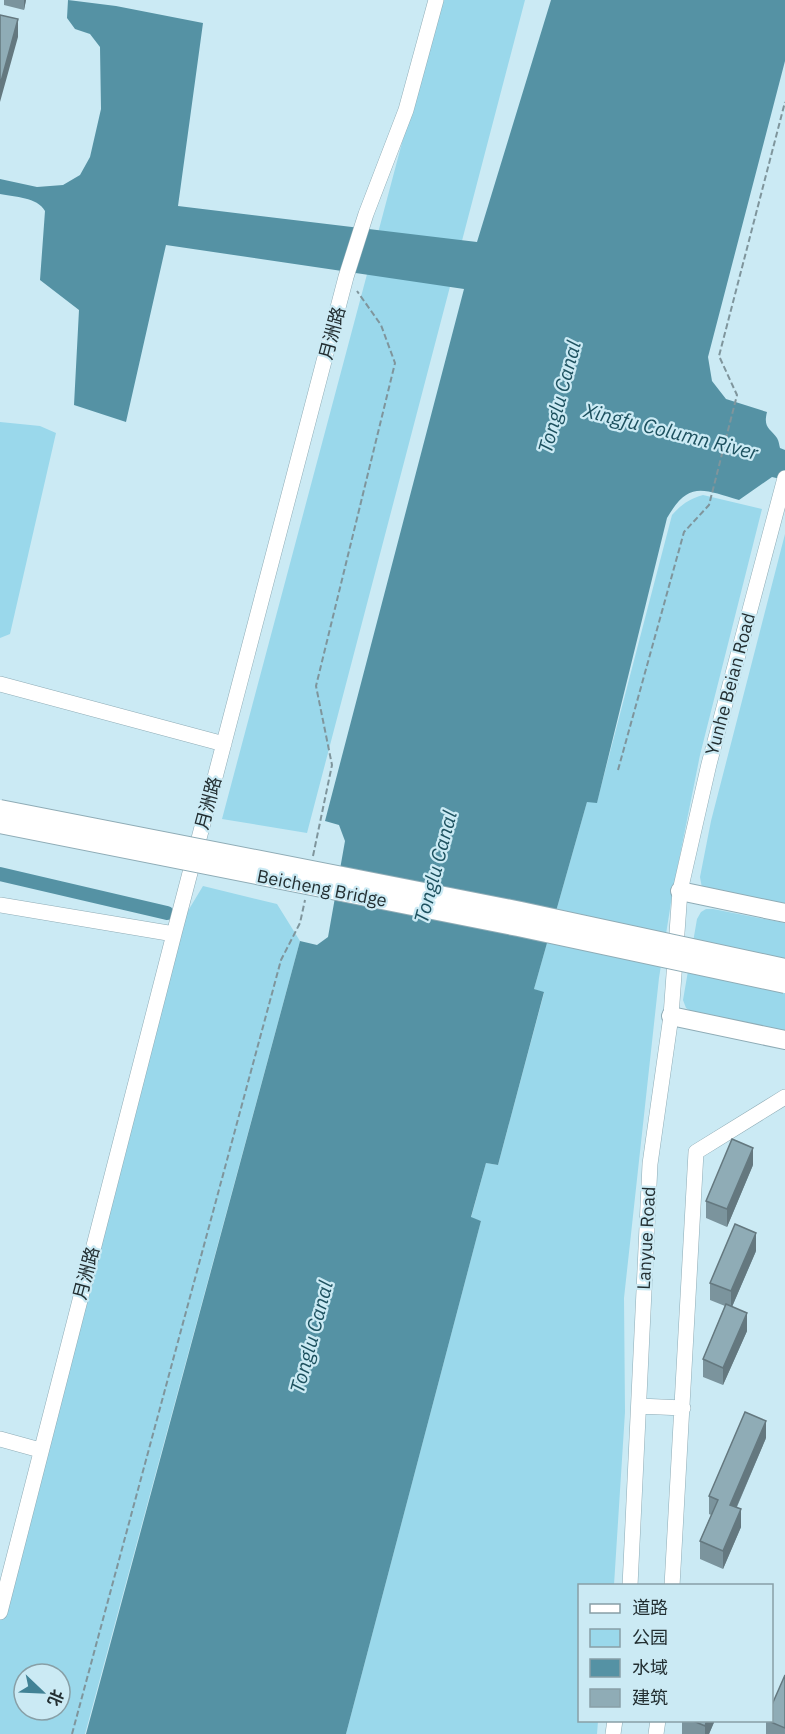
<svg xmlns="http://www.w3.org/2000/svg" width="785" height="1734" viewBox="0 0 785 1734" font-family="'IBM Plex Sans','Noto Sans SC',sans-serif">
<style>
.green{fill:#9ad8eb;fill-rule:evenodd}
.water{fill:#5592a4}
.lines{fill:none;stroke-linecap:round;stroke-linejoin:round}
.canal{stroke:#5592a4;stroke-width:14}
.minor-casing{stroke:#8facb6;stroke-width:16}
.major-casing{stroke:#8facb6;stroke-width:20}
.path{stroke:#7f959c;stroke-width:2;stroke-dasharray:6 3;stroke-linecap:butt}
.minor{stroke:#fff;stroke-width:15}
.major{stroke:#fff;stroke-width:18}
.major-bridge-casing{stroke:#8facb6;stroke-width:20;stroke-linecap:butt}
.major-bridge{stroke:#fff;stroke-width:18}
.wall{fill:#7b949d}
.shaded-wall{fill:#64787f}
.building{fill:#8facb6;stroke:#64787f;stroke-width:1.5}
.labels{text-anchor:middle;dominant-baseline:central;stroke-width:4.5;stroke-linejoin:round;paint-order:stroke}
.street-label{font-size:18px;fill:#232f32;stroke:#cbeaf4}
.water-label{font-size:20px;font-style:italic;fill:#1d515f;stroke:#cbeaf4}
</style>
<rect width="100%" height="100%" fill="#cbeaf4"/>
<path class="green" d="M440 0H525L307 833 222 819Z
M0 422 40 426 56 433 10 634 0 638Z
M703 495 762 509 700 755 673 890 659 978 624 1298 625 1412 614 1585 580 1586V1720L598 1721 597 1734H346L481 1221 471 1218 486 1163 498 1165 544 993 534 989 587 802H597L672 515C682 504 689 499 703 495Z
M785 534V906L702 888 700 877 711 821Z
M203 886 277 904 300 941 85 1734H0V1612L174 934ZM24 1674H60V1710H24Z
M706 909H713L785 923V1031L692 1012 686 1008 683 1000 697 919 701 912Z"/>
<path class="water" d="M68 0 116 6 203 23 178 206 477 242 551 0H785V61L708 357 712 381 726 399 767 412C763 428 770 428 777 438 779 441 779 445 780 448L785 450V480L772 477 739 500C703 490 689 480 667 518L597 803 587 802 534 989 544 992 498 1165 486 1163 471 1217 481 1221 346 1734H86L300 941 317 945 328 937 345 841 339 825 325 821 464 289 166 245 126 422 74 405 79 310 40 280 45 211C37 197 15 197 0 194V179L37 187 63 185 80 175 90 157 101 109 100 47 90 34 75 29 67 18Z"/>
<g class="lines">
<path class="canal" d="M0 874 167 913"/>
<defs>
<path id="minor" d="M0 684 224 744
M0 905 174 934
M639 1406 683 1408
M0 1439 40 1450
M630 1586 650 1164 671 1016 680 891 709 764 785 478
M672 1586 696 1152 785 1097
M0 1612 174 934 346 277 366 214 406 110 436 0
M613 1734 615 1720
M656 1734 658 1720"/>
<path id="major" d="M680 891 785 913
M671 1016 785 1040"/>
</defs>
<use href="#minor" class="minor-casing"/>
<use href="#major" class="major-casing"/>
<path class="path" d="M618 770 684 532 709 505 737 395 719 356 785 102
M313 856 332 765 316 686 395 363 381 325 357 291
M72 1734 281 960 300 923 305 900"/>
<use href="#minor" class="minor"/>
<use href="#major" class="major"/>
<defs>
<path id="major-bridge" d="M0 809 521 911 785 968
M0 824 518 927 785 984"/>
</defs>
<use href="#major-bridge" class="major-bridge-casing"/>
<use href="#major-bridge" class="major-bridge"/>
</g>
<path class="wall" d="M4 0H26L24 10 4 5Z
M753 1165 727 1227 706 1218V1201Z
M756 1251 732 1307 747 1331 723 1385 703 1377V1359L725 1306 710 1300V1283Z
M766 1438 737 1507 741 1527 723 1569 700 1559V1541L711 1515 709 1514V1496Z
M785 1675V1734H766V1720Z
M682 1720H715L709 1734H682Z"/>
<path class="shaded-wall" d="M24 0H26L24 10Z
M18 19V37L0 102V85Z
M753 1148V1165L727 1227V1209Z
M756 1233V1251L731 1309V1291Z
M747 1313V1331L723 1385V1368Z
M766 1421V1438L730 1522V1505Z
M741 1509V1527L723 1569V1551Z
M707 1720H715L709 1734H705V1726Z"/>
<path class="building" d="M0 15 18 19 0 85Z
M732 1139 753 1148 727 1209 706 1201Z
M735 1224 756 1233 731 1291 710 1283Z
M726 1304 747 1313 723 1368 703 1359Z
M745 1412 766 1421 730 1505 741 1509 723 1551 700 1541 718 1500 709 1496Z
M785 1675V1728L766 1720H771V1707Z
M691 1720H707L705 1726Z"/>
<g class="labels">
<g class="street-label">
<text transform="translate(332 333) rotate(-75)">月洲路</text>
<text transform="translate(730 684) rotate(-75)">Yunhe Beian Road</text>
<text transform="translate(208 803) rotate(-75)">月洲路</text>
<text transform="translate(322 888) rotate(11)">Beicheng Bridge</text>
<text transform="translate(646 1238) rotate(-87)">Lanyue Road</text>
<text transform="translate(86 1273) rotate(-75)">月洲路</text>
</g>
<g class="water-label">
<text transform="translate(559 397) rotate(-75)">Tonglu Canal</text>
<text transform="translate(671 431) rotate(14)">Xingfu Column River</text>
<text transform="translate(435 867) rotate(-75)">Tonglu Canal</text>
<text transform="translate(311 1337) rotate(-75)">Tonglu Canal</text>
</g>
</g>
<rect x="578" y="1584" width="195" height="138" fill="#cbeaf4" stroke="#889fa6" stroke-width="1.5"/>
<rect x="590" y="1604" width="30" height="9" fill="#ffffff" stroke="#889fa6" stroke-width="1.5"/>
<text x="632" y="1614" font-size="18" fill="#232f32">道路</text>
<rect x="590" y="1629" width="30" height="18" fill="#9ad8eb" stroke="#889fa6" stroke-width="1.5"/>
<text x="632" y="1644" font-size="18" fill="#232f32">公园</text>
<rect x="590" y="1659" width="30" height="18" fill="#5592a4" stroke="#889fa6" stroke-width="1.5"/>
<text x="632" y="1674" font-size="18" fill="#232f32">水域</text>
<rect x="590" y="1689" width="30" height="18" fill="#8facb6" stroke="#889fa6" stroke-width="1.5"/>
<text x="632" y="1704" font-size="18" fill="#232f32">建筑</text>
<g transform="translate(42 1692) rotate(113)"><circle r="28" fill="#cbeaf4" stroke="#889fa6" stroke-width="1.5"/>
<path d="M0-4.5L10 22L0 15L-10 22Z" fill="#418295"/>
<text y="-9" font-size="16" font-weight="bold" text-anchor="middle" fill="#232f32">北</text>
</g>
</svg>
